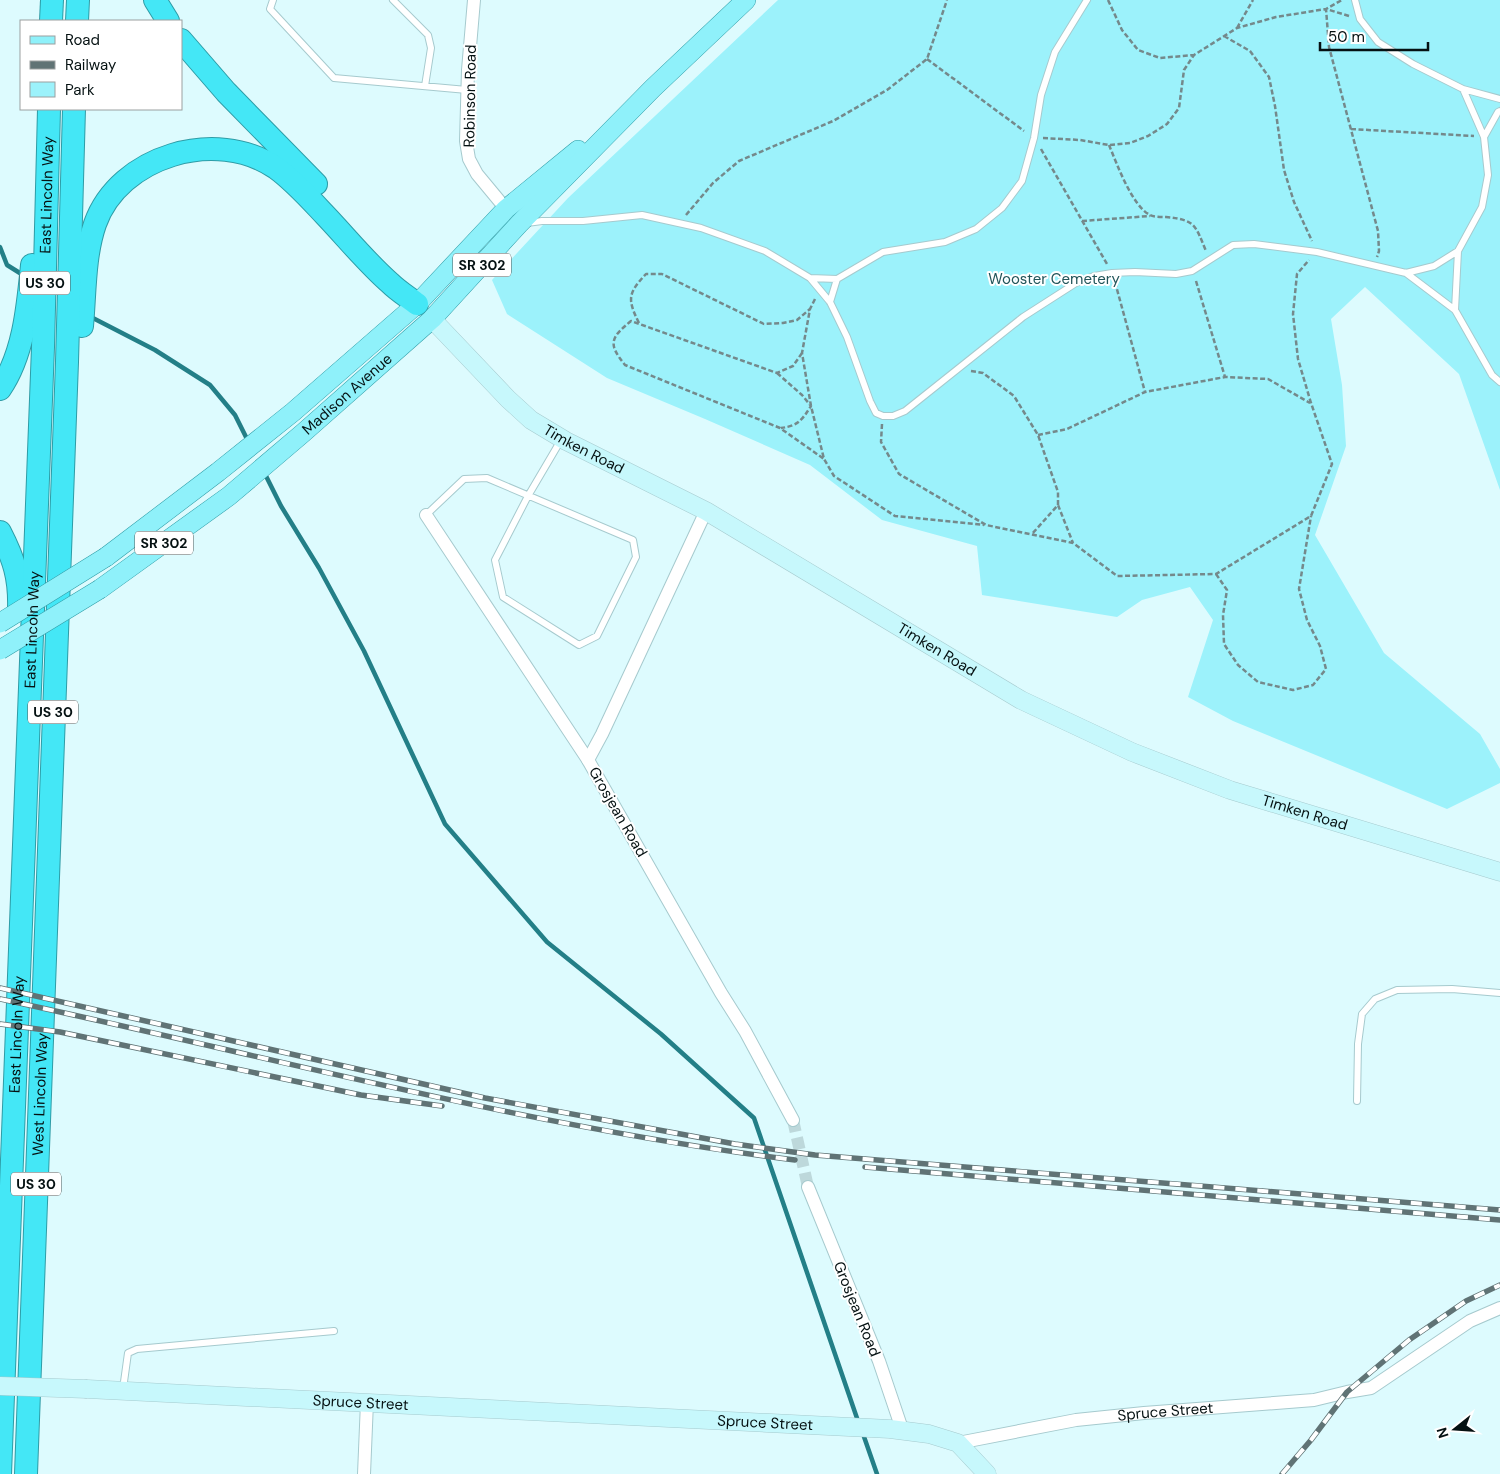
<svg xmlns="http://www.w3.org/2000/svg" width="1500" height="1474" viewBox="0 0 1500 1474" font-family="'DM Sans',sans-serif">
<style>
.green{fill:#9cf2fb}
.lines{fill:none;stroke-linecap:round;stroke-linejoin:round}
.stream{stroke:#237f87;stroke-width:4.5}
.street-tunnel{stroke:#bdd8db;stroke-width:12;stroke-dasharray:12 6;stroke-linecap:butt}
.lane-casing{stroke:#a6cace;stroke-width:8}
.street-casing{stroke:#a6cace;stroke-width:14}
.secondary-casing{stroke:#a6cace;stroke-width:19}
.primary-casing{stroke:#2e9ca6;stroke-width:20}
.highway-casing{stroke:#2e9ca6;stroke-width:24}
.path{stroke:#74898b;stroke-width:2.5;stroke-dasharray:5 2.5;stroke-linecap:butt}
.lane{stroke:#fff;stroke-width:6}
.street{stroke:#fff;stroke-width:12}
.secondary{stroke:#c7f8fc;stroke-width:18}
.primary{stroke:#8ff1fa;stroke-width:19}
.highway{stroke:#44e7f6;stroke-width:22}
.rail-casing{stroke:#607375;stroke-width:5.5}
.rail{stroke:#fff;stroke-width:4;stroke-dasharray:11;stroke-linecap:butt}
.secondary-bridge-casing{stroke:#a6cace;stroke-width:19;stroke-linecap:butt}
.primary-bridge-casing{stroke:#2e9ca6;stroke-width:20;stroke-linecap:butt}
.secondary-bridge{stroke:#c7f8fc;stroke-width:18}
.primary-bridge{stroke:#8ff1fa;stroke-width:19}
.labels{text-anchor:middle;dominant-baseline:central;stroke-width:4;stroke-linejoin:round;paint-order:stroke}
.shield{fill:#fff;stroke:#505859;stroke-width:1}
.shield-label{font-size:14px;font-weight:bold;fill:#051112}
.street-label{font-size:15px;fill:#051112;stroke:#fff}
.park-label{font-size:15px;fill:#22555a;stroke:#fff}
</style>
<rect width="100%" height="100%" fill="#ddfbfe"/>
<path class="green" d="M778 0H1500V490L1459 374 1365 287 1331 319 1342 385 1346 446 1315 535 1384 653 1480 734 1500 769V783L1447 809 1233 721 1188 697 1213 620 1190 587 1142 600 1117 617 982 595 977 546 882 520 810 465 705 419 607 378 507 314 492 280 568 198Z"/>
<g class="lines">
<path class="stream" d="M0 247 7 265 23 275
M89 316 155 350 210 385 235 415 248 441
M264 472 281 506 319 568 364 651 445 824 547 942 661 1034 754 1118 859 1424
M862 1431 877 1474"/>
<path class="street-tunnel" d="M793 1120 808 1187"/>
<defs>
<path id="lane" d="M273 0 270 9 334 78 467 90
M393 0 428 35 431 48 425 86
M1463 89 1500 99
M1484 137 1498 112 1500 111
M527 223 542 221H583L642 215 701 228 765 251 810 278 830 302 847 337 870 401 876 413 883 416H893L905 411 1023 317 1076 283 1094 276 1112 273 1135 272 1176 274 1192 271 1233 245 1254 244 1317 252 1406 273 1434 266 1458 251 1482 207 1488 175 1484 137 1463 89 1413 64 1378 42 1360 19 1355 0
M1406 273 1455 310 1492 375 1500 382
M810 278 837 279 883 252 945 242 976 229 1002 208 1022 181 1034 138 1041 95 1055 52 1087 0
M830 302 837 279
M1455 310 1458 251
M426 515 464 479 487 478 633 540 636 557 597 636 579 645 503 597 495 560 528 496 561 440
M1357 1101 1358 1044 1362 1014 1375 999 1397 990 1452 989 1500 993
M123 1389 128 1353 137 1349 334 1331"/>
<g id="street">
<path d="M474 0 468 70 466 141 469 159 477 174 506 209"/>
<path d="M426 515 588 760 721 993 745 1031 793 1120"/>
<path d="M588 760 602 734 706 511"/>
<path d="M808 1187 879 1361 903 1432"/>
<path id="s1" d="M958 1443 1076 1420 1144 1413 1314 1400 1347 1392 1371 1388 1470 1321 1500 1308"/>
<path d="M364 1474 367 1402"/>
</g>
<g id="secondary">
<path id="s2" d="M432 319 508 399 531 420 566 441 706 511 1021 700 1132 752 1230 790 1500 872"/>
<path id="s3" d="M87 1389 890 1429 929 1434 958 1443 987 1474"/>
</g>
<g id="primary">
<path d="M106 557 218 472 293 412 417 304 506 209 578 150"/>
<path id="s4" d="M100 589 229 496 303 433 432 319 519 224 653 88 746 0"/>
</g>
<g id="highway">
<path d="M155 0 168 21"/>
<path d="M51 21 52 0"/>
<path d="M77 21 78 0"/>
<path d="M181 40 226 92 316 184"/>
<path d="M82 326C85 293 84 256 95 224 119 156 216 127 276 168 294 181 309 198 325 215 346 237 367 263 390 283 398 291 408 297 417 304"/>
<path d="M0 389C24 354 28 306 32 265"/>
<path d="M0 532C14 559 20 578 19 609"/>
<path id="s5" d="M0 1474 43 347 49 109"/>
<path id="s6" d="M26 1474 67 362 74 109"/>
</g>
</defs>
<use href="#lane" class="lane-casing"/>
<use href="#street" class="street-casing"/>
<use href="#secondary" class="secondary-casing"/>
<use href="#primary" class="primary-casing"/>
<use href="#highway" class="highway-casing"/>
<path class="path" d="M1108 0 1122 30 1138 50 1160 58 1194 55
M1349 16 1326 9 1329 47 1378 231 1379 251 1377 257
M1237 28 1253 0
M1224 36 1250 51 1269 77 1275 106 1284 170 1294 202 1312 241
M927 59 1024 131
M1351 129 1474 136
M1043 138 1080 140 1109 145 1130 143 1148 136 1167 124 1179 108 1184 70 1194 55 1237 28 1276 17 1326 9 1342 0
M1109 145C1117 164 1132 206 1150 215 1154 217 1161 217 1166 217 1196 220 1195 225 1206 251
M1041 149 1107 264
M686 215 713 183 739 161 833 121 887 90 927 59 947 0
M1082 221 1150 216
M1196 281 1225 377
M1115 282 1145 392
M815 299 810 309 802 353 811 406 824 459 834 476 895 516 984 525
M639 323C627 299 628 293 646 274H662L764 324 783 323 797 320 810 309
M802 353 793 366 777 373 631 321C610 338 608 344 625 365L780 428 824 459
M971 371 983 373 1014 396 1038 435 1058 492V505L1032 534
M777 373 802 395 811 406C802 420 798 426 781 428
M882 424 881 442 899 474 986 525 1073 543 1117 576 1216 574 1311 516 1332 464 1311 403 1298 359 1293 314 1297 274 1309 260
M1038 435 1067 429 1145 392 1225 377 1268 379 1310 403
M1058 505 1073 543
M1216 574 1227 590 1223 615 1224 644 1238 665 1258 682 1293 690 1313 685 1326 669 1320 646 1307 620 1299 589 1311 516"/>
<use href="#lane" class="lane"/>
<use href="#street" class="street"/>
<use href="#secondary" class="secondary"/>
<use href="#primary" class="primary"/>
<use href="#highway" class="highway"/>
<defs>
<path id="rail" d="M0 988 485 1098 735 1144 815 1155 1500 1210
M0 999C264 1055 527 1127 795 1160
M0 1024 60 1032 361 1095 442 1106
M865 1167 1500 1220
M1282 1474 1311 1440 1347 1392 1409 1340 1466 1301 1500 1285"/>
</defs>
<use href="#rail" class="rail-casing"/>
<use href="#rail" class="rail"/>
<defs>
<path id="secondary-bridge" d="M0 1386 87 1389"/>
<path id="primary-bridge" d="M0 623 106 557
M0 650 100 589"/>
</defs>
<use href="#secondary-bridge" class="secondary-bridge-casing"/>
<use href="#primary-bridge" class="primary-bridge-casing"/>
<use href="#secondary-bridge" class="secondary-bridge"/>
<use href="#primary-bridge" class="primary-bridge"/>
</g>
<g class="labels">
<g class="shield">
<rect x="453" y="253.5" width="58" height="23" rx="4"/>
<rect x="20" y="271.5" width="50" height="23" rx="4"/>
<rect x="135" y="531.5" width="58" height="23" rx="4"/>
<rect x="28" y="700.5" width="50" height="23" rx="4"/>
<rect x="11" y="1172.5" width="50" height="23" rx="4"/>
</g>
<g class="shield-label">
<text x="482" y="265">SR 302</text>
<text x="45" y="283">US 30</text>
<text x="164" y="543">SR 302</text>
<text x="53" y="712">US 30</text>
<text x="36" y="1184">US 30</text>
</g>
<g class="street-label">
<text transform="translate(470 96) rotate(-89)">Robinson Road</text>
<text stroke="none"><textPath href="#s5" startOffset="1280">East Lincoln Way</textPath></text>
<text stroke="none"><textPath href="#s4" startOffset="315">Madison Avenue</textPath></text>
<text stroke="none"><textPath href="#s2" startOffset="202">Timken Road</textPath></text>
<text stroke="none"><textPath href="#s5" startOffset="845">East Lincoln Way</textPath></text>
<text stroke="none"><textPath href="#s2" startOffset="608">Timken Road</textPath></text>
<text transform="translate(618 812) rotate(60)">Grosjean Road</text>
<text stroke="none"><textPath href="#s2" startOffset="1012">Timken Road</textPath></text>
<text stroke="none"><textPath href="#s5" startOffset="440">East Lincoln Way</textPath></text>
<text stroke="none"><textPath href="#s6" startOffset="380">West Lincoln Way</textPath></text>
<text transform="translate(857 1309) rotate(68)">Grosjean Road</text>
<text stroke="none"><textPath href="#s3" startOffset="274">Spruce Street</textPath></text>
<text stroke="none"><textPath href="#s1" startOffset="210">Spruce Street</textPath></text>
<text stroke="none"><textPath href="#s3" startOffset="679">Spruce Street</textPath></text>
</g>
<g class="park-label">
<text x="1054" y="279">Wooster Cemetery</text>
</g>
</g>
<rect x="20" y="20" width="162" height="90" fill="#ffffff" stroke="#9ba0a0"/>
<rect x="30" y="36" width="25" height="8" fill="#8ff1fa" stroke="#9ba0a0"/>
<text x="65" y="45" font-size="15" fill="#051112">Road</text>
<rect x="30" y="61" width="25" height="8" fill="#607375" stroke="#9ba0a0"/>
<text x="65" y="70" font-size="15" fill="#051112">Railway</text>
<rect x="30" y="82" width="25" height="15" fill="#9cf2fb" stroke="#9ba0a0"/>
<text x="65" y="95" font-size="15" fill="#051112">Park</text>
<g transform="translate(1455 1429) rotate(253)" stroke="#ffffff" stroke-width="4" paint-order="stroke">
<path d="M0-4L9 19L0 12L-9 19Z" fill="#051112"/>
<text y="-8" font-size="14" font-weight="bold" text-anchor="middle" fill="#051112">N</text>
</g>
<path d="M1320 42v8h108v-8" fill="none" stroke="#051112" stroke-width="2.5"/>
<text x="1328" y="42" font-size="15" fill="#051112" stroke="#ffffff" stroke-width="4" paint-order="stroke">50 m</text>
</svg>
